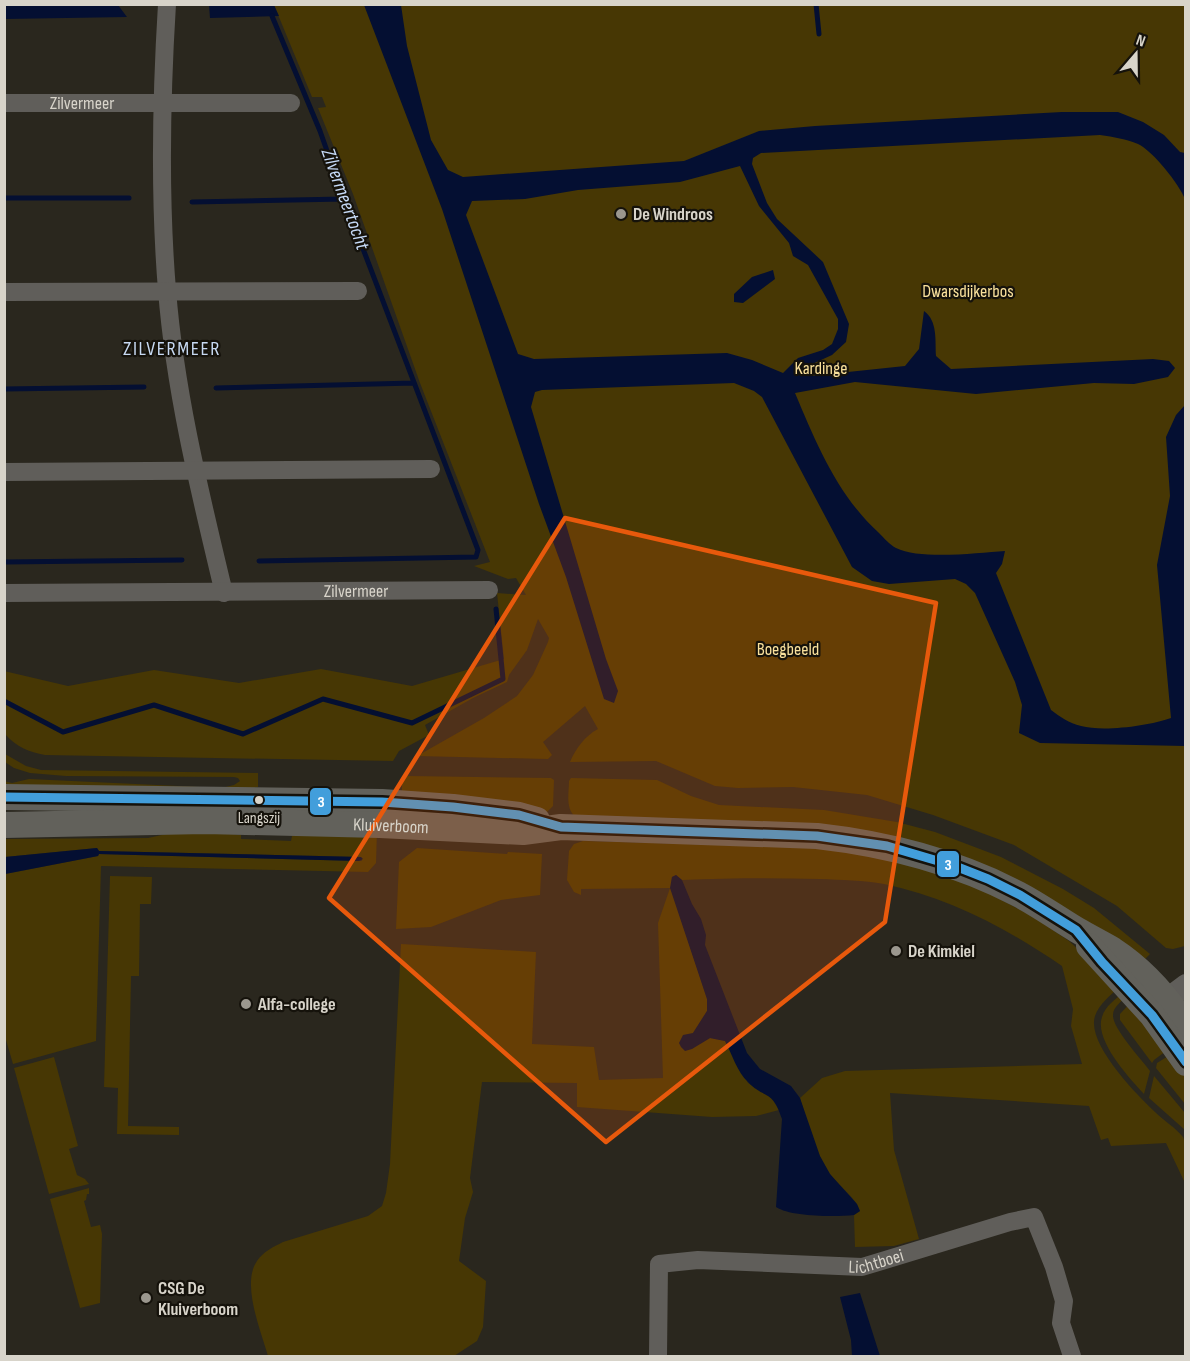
<svg xmlns="http://www.w3.org/2000/svg" width="1190" height="1361" viewBox="0 0 1190 1361" font-family="'Sofia Sans Condensed',sans-serif">
<style>
.green{fill:#473704}
.water{fill:#040f32;fill-rule:evenodd}
.lines{fill:none;stroke-linecap:round;stroke-linejoin:round}
.stream{stroke:#040f32;stroke-width:5}
.minor{stroke:#605e5a;stroke-width:18}
.tertiary{stroke:#605e5a;stroke-width:22}
.secondary{stroke:#62615b;stroke-width:26}
.bus-1-casing{stroke:#15120b;stroke-width:14}
.bus-1{stroke:#429edb;stroke-width:9}
.marked{fill:#e8590c;fill-opacity:0.2;stroke:#e8590c;stroke-width:4.5;stroke-linejoin:round}
.poi-dot{fill:#9b978e;stroke:#15120b;stroke-width:2}
.bus-dot{fill:#d8d4ca;stroke:#15120b;stroke-width:2}
.labels{text-anchor:middle;dominant-baseline:central;stroke-width:4.5;stroke-linejoin:round;paint-order:stroke}
.bus-label{font-size:16px;fill:#d8d4ca;stroke:#15120b}
.street-label{font-size:18px;fill:#d8d4ca;stroke:#15120b}
.poi-label{font-size:18px;font-weight:bold;fill:#d8d4ca;stroke:#15120b;text-anchor:start}
.park-label{font-size:18px;fill:#fae19c;stroke:#15120b}
.water-label{font-size:20px;font-style:italic;fill:#c6daf7;stroke:#15120b}
.neighbourhood-label{font-size:20px;letter-spacing:1.5px;fill:#c7d9f2;stroke:#15120b}
.line-badge{stroke:#15120b;stroke-width:2}
.badge-label{font-size:16px;text-anchor:middle;font-weight:bold;fill:#fff}
</style>
<rect width="100%" height="100%" fill="#2a271e"/>
<path class="green" d="M274 5H1185V946L1173 949 1166 948 1117 906 1014 845 933 815 867 795 793 787 738 788 715 786 656 761 570 762C576 748 585 736 598 729L585 706 543 742 552 755 548 759 417 756 484 718 517 696 533 675 548 642 549 638 538 619 527 650 509 675 507 682 473 698 425 725 429 735 399 751 393 761 45 755C29 752 16 747 5 734L4 671 68 686 154 670 239 683 321 669 412 686 504 659 497 593 526 595 516 578 508 579 474 566 490 562 420 383 353 194 318 108 326 107 322 97H312Z
M5 754 26 766 41 770 258 773V787L223 794 5 792 4 781 12 783 29 779 221 788 234 785 240 781 238 778 234 777 66 776 30 773 14 768 5 762Z
M407 776 551 778 554 780 553 806 546 813 402 798V781Z
M571 778 657 780 691 796 719 805 824 810 897 822 935 832 1001 857 1063 889 1094 908 1150 954 1140 964 994 871 576 817C565 809 569 793 569 781Z
M194 828 241 835V839L291 841 292 836 322 829 377 830 376 863 368 872 101 866 96 1041 13 1064 4 1033 5 874 98 856 99 854 362 861 361 857 99 851 97 848 5 857 4 839 148 838Z
M583 841 821 848 911 863 955 878 992 895 1032 916 1069 941 1119 987C1110 996 1099 1004 1095 1016 1086 1043 1136 1094 1155 1112 1164 1121 1175 1127 1183 1137L1185 1142V1183L1166 1143 1111 1146 1108 1138 1101 1140 1089 1106 890 1093 894 1150 919 1239 894 1246 855 1247 854 1215 860 1211C855 1196 839 1187 830 1174 815 1153 807 1123 800 1098L822 1078 845 1071 1082 1064 1071 1026 1073 1009 1062 966C1007 928 949 898 884 884 864 880 841 880 820 879 774 878 728 878 682 880L676 875 672 877 671 888 707 999V1011L693 1033 700 1044 710 1038 725 1041 748 1083 771 1097 779 1110 756 1116 712 1117 577 1107V1083L482 1082 470 1178 473 1192 465 1218 459 1261 486 1281 483 1327 477 1341 454 1356H268C261 1331 241 1284 257 1261 263 1252 273 1247 283 1242L368 1216 382 1206 386 1193 390 1164 401 944 536 952 532 1044 594 1047 599 1080 663 1078 658 923 670 888 581 889V895L574 892 567 880 569 851 574 844Z
M417 848 507 854 508 852 542 854 540 895 501 900 431 927 396 929 399 862Z
M110 876 152 877 151 904H140L139 976H131L128 1126 179 1127V1135L117 1134 118 1088 104 1087Z
M1124 992 1127 996C1122 1001 1113 1007 1113 1015 1112 1028 1142 1060 1150 1071L1144 1094C1129 1078 1094 1040 1102 1017 1105 1006 1116 999 1124 992Z
M1132 1001 1170 1048 1154 1060 1152 1063 1120 1020V1014Z
M1173 1053 1185 1072V1104L1156 1068 1157 1063Z
M54 1057 78 1146 69 1149 77 1175 85 1179 89 1184 49 1194 14 1068Z
M1154 1076 1185 1113V1130L1149 1098Z
M89 1188V1194H87L86 1200 84 1201 91 1227 100 1225 102 1234 100 1303 80 1308 50 1199Z"/>
<path class="water" d="M4 5H118L127 17 5 19Z
M209 5H274L279 16 210 18Z
M364 5H401L407 46 431 140 448 170 463 177 684 161 759 131 815 126 1062 112H1118L1143 122 1164 135 1180 152 1185 153V199C1179 184 1153 151 1138 144 1126 139 1114 137 1100 135L761 153 753 158 752 164 767 203 777 219 823 262 849 324 846 342 832 355 799 370 796 373 810 376 905 366 919 349 924 311C938 321 935 341 936 356L951 369 1153 359 1169 361 1175 368 1168 377 1134 384 1094 383 976 394 855 382 795 393C816 443 838 496 879 533 884 538 890 545 896 548 920 560 977 553 1005 551L1002 564 996 573 1051 710C1060 717 1069 723 1081 726 1103 732 1149 726 1171 718L1157 565 1170 496 1166 437 1176 415 1185 405V746L1040 743 1019 733 1022 705 1015 682 975 593 966 584 955 579 889 584 872 581 852 567 762 397 754 391 734 383 542 390 535 392 531 407 606 659 618 691 614 703 604 699 566 577 539 504 442 209ZM740 166 759 206 789 243 793 256 808 265 838 319V329L832 344 823 350 798 358 783 373 752 360 727 353 534 359 518 354 466 215 472 201 525 199 578 190 680 182Z
M773 270 775 279 743 303 734 302V294L752 277Z
M97 848 99 851 361 857 363 859 359 861 99 854 98 856 5 874V857Z
M676 875 682 880 692 904 701 919 706 935 705 945 747 1053 760 1069 791 1086 800 1098 820 1156 830 1174 857 1204 860 1211 854 1215C836 1217 791 1217 776 1207L782 1119C772 1088 765 1100 748 1082 737 1072 732 1054 725 1041L710 1038 692 1049 685 1051 681 1047 679 1043 683 1035 693 1033 707 1011V999L670 888 672 877Z
M860 1293 880 1356H852L851 1340 840 1297Z"/>
<g class="lines">
<path class="stream" d="M816 4 819 34
M4 198H129
M192 202 344 199
M216 388 414 383
M4 389 144 387
M259 561 476 557 478 550 344 199 320 131 272 16
M4 562 182 560
M4 701 63 732 154 705 243 734 323 699 412 723 503 679 496 609"/>
<g class="minor">
<path d="M167 4C161 101 159 193 167 290 175 392 200 493 224 593"/>
<path id="s1" d="M4 103H291"/>
<path d="M4 292 358 291"/>
<path d="M4 472 431 469"/>
<path id="s2" d="M4 593 489 590"/>
<path id="s3" d="M658 1356 659 1264 698 1260 862 1267 1010 1222 1034 1217 1054 1267 1064 1301 1061 1323 1072 1356"/>
</g>
<path class="tertiary" d="M1159 1016 1166 1000 1186 985"/>
<g class="secondary">
<path d="M4 797 382 802 453 807 519 815 537 820"/>
<path id="s4" d="M4 825 205 821 380 825 523 832 561 827 817 836C888 844 955 861 1018 894 1039 905 1057 918 1077 930 1089 937 1101 943 1113 950 1142 969 1167 997 1186 1026"/>
<path d="M1089 946 1152 1015 1186 1063"/>
</g>
<defs>
<path id="bus-1" d="M4 797 382 802 453 807 519 815 561 827 817 836 887 846 955 866 988 879 1020 895 1076 930 1102 962 1152 1015 1186 1062"/>
</defs>
<use href="#bus-1" class="bus-1-casing"/>
<use href="#bus-1" class="bus-1"/>
</g>
<path class="marked" d="M565 518 936 603 885 922 606 1142 329 898Z"/>
<g class="poi-dot">
<circle cx="621" cy="214" r="6"/>
<circle cx="896" cy="951" r="6"/>
<circle cx="246" cy="1004" r="6"/>
<circle cx="146" cy="1298" r="6"/>
</g>
<circle class="bus-dot" cx="259" cy="800" r="5"/>
<g class="labels">
<g class="bus-label">
<text x="259" y="818">Langszij</text>
</g>
<g class="street-label">
<text stroke="none"><textPath href="#s1" startOffset="78">Zilvermeer</textPath></text>
<text stroke="none"><textPath href="#s2" startOffset="352">Zilvermeer</textPath></text>
<text stroke="none"><textPath href="#s4" startOffset="387">Kluiverboom</textPath></text>
<text stroke="none"><textPath href="#s3" startOffset="310">Lichtboei</textPath></text>
</g>
<g class="poi-label">
<text x="633" y="214">De Windroos</text>
<text x="908" y="951">De Kimkiel</text>
<text x="258" y="1004">Alfa-college</text>
<text x="158" y="1288">CSG De<tspan x="158" dy="21">Kluiverboom</tspan></text>
</g>
<g class="park-label">
<text x="968" y="291">Dwarsdijkerbos</text>
<text x="821" y="368">Kardinge</text>
<text x="788" y="649">Boegbeeld</text>
</g>
<g class="water-label">
<text transform="translate(345 199) rotate(70)">Zilvermeertocht</text>
</g>
<g class="neighbourhood-label">
<text x="172" y="349">ZILVERMEER</text>
</g>
</g>
<g class="line-badge">
<rect x="309" y="787" width="23" height="29" rx="6" fill="#429edb"/>
<rect x="936" y="850" width="24" height="28" rx="6" fill="#429edb"/>
</g>
<g class="badge-label">
<text x="321" y="807">3</text>
<text x="948" y="870">3</text>
</g>
<rect width="1190" height="1361" fill="none" stroke="#d8d4ca" stroke-width="12"/>
<g transform="translate(1136 54) rotate(20)" stroke="#15120b" stroke-width="4.5" paint-order="stroke">
<path d="M0-4.5L10 22L0 15L-10 22Z" fill="#d8d4ca"/>
<text y="-9" font-size="16" font-weight="bold" text-anchor="middle" fill="#d8d4ca">N</text>
</g>
</svg>
